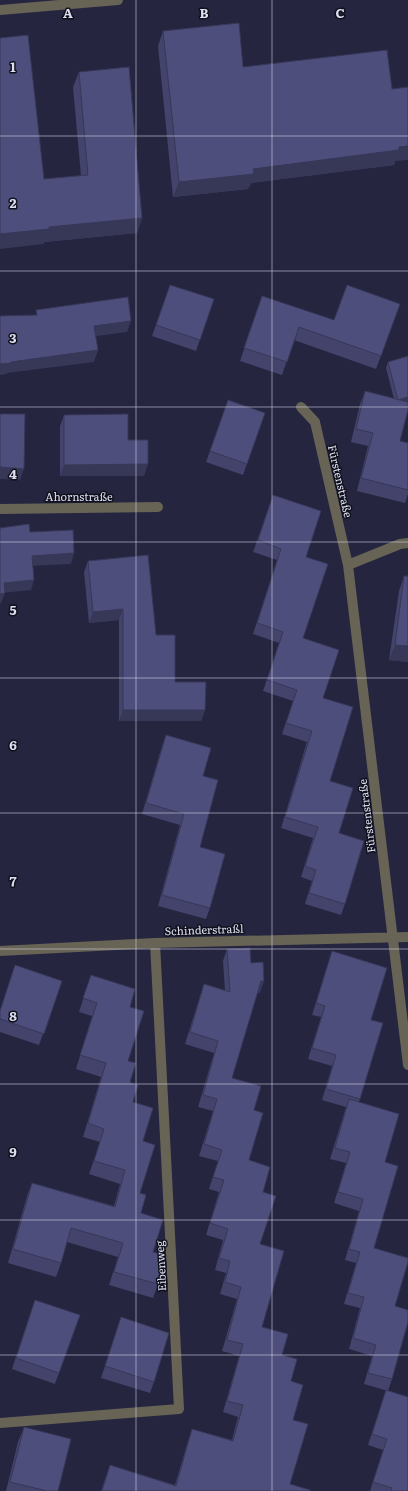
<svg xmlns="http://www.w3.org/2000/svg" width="408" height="1491" viewBox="0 0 408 1491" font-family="Literata,serif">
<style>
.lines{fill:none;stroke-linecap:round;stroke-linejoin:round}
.minor{stroke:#676355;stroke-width:10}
.wall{fill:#43436c}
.shaded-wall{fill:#373758}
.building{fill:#4e4e7d;stroke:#373758}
.grid{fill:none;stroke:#dee0f1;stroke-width:1;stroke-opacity:0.55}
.labels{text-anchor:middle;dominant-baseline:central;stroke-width:3;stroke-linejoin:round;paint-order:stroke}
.street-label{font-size:11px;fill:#dee0f1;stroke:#10101c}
.grid-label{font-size:13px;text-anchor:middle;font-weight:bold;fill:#dee0f1;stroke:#10101c;stroke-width:3;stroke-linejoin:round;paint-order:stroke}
</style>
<rect width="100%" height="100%" fill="#252540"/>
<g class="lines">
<path class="minor" d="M0 10 118 0
M301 407 315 422 348 565 408 1065
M0 509 158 507
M348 565 400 544 408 543
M0 951 155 943 408 937
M0 1423 179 1409 155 943"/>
</g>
<path class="wall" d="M163 31 243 67 395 161 394 165 251 183 248 189 173 197 158 46Z
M79 72 142 218 137 233 44 242V244V179L81 176 73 87Z
M170 285 214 299 196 351 152 336Z
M262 296 334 320 400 304 376 369 294 340 282 375 240 361Z
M408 356 400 441 408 443V494L405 503 357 491 368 446 351 442 360 404 365 391 394 399 386 368 388 362Z
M228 400 265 413 243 475 206 462Z
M64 415 128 440 144 476H60V426Z
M273 495 306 557 303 638 323 698 330 781 339 833 345 904 341 915 305 904 312 881 301 877 313 838 281 828 307 742 282 734 293 701 263 691 279 643 253 634 277 560 253 552Z
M88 561 156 635 175 682 205 710 201 721H119V620L89 623 84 572Z
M404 576 408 662 389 660 399 591Z
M166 735 203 776 200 847 210 908 206 919 158 906 180 825 142 814 162 746Z
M227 949 251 963 260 993H257L232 1078 254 1110 249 1160 263 1192 260 1244 262 1327 282 1355 291 1381 293 1420 290 1484 310 1491H101L110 1465 175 1485 188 1441 192 1429 232 1440 238 1417 223 1412 239 1356 222 1351 237 1299 220 1294 226 1273 215 1270 223 1240 206 1235 219 1192 209 1189 218 1161 199 1156 213 1111 198 1107 214 1053 185 1044 200 996 204 984 225 991 223 961Z
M332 951 371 1020 383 1023 359 1102 385 1162 374 1248 395 1306 392 1379 388 1391 364 1384 372 1356 349 1349 360 1308 344 1304 356 1263 345 1260 359 1211 334 1203 346 1163 330 1159 346 1107 322 1100 332 1066 308 1059 321 1017 312 1015Z
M15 965 62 981 39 1045 0 1032V1010Z
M91 975 130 1007 128 1061 130 1082 133 1102 143 1141 140 1193 141 1213 153 1252 158 1284 153 1298 109 1285 118 1257 67 1242 61 1263 56 1277 8 1263 27 1196 32 1183 114 1206 120 1184 89 1174 100 1142 83 1137 101 1077 76 1069 92 1016 79 1012Z
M31 1311 80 1315 55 1384 12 1369Z
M121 1317 154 1382 150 1393 101 1378Z
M386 1390 408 1491H370L383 1450 368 1445Z
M24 1427 58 1491H6L18 1442Z"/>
<path class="shaded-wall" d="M408 146V160L395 161 394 165 251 183 248 189 173 197 179 182 253 169Z
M142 218 137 233 44 242V244L0 249V234L49 227Z
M131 321 127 332 90 337 94 326Z
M98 350 94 362 7 373V374L0 375V364Z
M408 397V402L398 400Z
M148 464 144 476H60L64 465Z
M0 467 24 469 20 480 0 479Z
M74 553 71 564 28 566 32 556Z
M34 580 31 590 1 593 4 583Z
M5 593 1 603 0 604V594Z
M123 609 119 620 89 623 93 612Z
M395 645 408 646V662L389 660Z
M123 710H205L201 721H119Z
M261 981H264L260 993H256Z"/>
<path class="building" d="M239 23 243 67 387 50 392 89 408 87V146L399 147V150L253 169 254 174 179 182 163 31Z
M28 35 44 179 88 175 79 72 129 67 142 218 49 227V229L0 234V38Z
M170 285 214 299 200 340 156 325Z
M347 285 400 304 381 356 299 327 287 362 244 348 262 296 334 320Z
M128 297 131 321 94 326 98 350 11 362V363L0 364V316L37 315 36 310Z
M408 356V397L398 400 388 362Z
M365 391 408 402V410L400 441 408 443V490L361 478 373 433 356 429Z
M228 400 265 413 247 464 210 451Z
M0 414H25L24 469 0 467Z
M128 414V440H148V464L64 465V415Z
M273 495 321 511 306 557 328 564 303 638 339 650 323 698 353 707 330 781 353 788 339 833 364 841 345 904 309 893 316 870 305 866 318 827 285 817 312 731 286 723 297 690 267 680 283 632 257 623 281 549 258 540Z
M29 524 30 532 73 530 74 553 32 556 34 580 4 583 5 593 0 594V528Z
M148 555 156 635H175V682H206L205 710H123V609L93 612 88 561Z
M404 576H408V646L395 645Z
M166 735 211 748 203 776 218 780 200 847 225 854 210 908 162 895 184 814 146 803Z
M250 948 251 963 263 962 264 981H261L232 1078 261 1086 254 1110 263 1113 249 1160 270 1167 263 1192 276 1196 260 1244 284 1251 262 1327 288 1334 282 1355 297 1359 291 1381 303 1385 293 1420 308 1424 290 1484 310 1490V1491H102L110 1465 176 1486 192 1429 233 1441 243 1405 227 1401 243 1344 227 1340 241 1287 225 1282 230 1261 219 1258 228 1229 210 1223 224 1180 213 1177 222 1150 204 1144 217 1099 203 1095 218 1041 190 1032 204 984 230 992 227 949Z
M332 951 387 968 371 1020 383 1023 360 1099 326 1089 336 1055 312 1048 325 1006 316 1003Z
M15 965 62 981 44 1034 0 1019V1011Z
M91 975 135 989 130 1007 144 1011 128 1061 136 1063 130 1082 138 1085 133 1102 153 1108 143 1141 155 1145 140 1193 146 1195 141 1213 163 1220 153 1252 166 1255 158 1284 114 1272 123 1243 71 1228 61 1263 13 1249 32 1183 115 1207 125 1170 94 1161 104 1129 88 1123 106 1063 80 1055 97 1003 83 998Z
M349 1099 399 1114 385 1162 398 1166 374 1248 408 1258V1262L395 1306 408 1310V1322L392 1379 368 1373 376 1345 353 1338 364 1297 348 1293 360 1252 349 1249 363 1199 338 1192 350 1152 335 1148Z
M35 1300 80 1315 59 1373 16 1358Z
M121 1317 169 1333 154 1382 105 1366Z
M386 1390 408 1397V1491H391L392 1488 373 1482 387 1439 372 1434Z
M24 1427 71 1439 58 1491H47L10 1482Z"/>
<path class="grid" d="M136 0V1491M272 0V1491M0 136H408M0 271H408M0 407H408M0 542H408M0 678H408M0 813H408M0 949H408M0 1084H408M0 1220H408M0 1355H408"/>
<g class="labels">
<g class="street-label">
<text transform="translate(341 481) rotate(77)">Fürstenstraße</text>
<text x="79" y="496">Ahornstraße</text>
<text transform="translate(366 816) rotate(-97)">Fürstenstraße</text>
<text transform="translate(204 929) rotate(-2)">Schinderstraßl</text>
<text transform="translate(160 1266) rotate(-93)">Eibenweg</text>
</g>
</g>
<g class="grid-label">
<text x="68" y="18">A</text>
<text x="204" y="18">B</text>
<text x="340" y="18">C</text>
<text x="13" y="72">1</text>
<text x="13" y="208">2</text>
<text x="13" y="343">3</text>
<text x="13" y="479">4</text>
<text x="13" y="615">5</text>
<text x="13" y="750">6</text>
<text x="13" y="886">7</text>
<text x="13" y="1021">8</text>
<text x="13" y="1157">9</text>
</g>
</svg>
